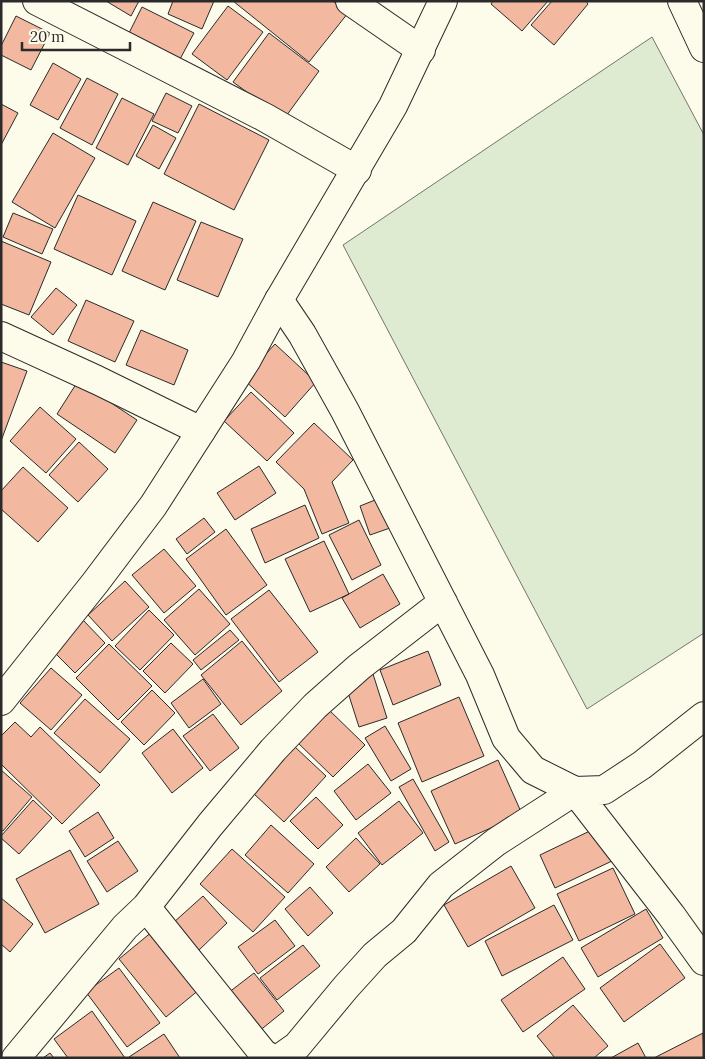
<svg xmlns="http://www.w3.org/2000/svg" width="705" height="1059" viewBox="0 0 705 1059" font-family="Lora,serif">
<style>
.green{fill:#deebd1;stroke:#74746e}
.building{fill:#f2b8a0;stroke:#2b2b2b}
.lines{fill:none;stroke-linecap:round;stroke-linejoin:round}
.minor-casing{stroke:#2b2b2b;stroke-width:30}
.secondary-casing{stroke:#2b2b2b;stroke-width:30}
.minor{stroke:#fdfbea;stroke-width:28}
.secondary{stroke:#fdfbea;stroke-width:28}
</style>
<rect width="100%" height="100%" fill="#fdfbea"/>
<path class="green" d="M652 37 704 135V633L587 709 343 245Z"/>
<path class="building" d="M106 1H139L131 16Z
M173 1H214L202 29 168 14Z
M233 1H333L348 13 309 62Z
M493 1H548L522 31 491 4Z
M552 1H586L588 4 554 45 531 25Z
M228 6 263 32 227 80 192 54Z
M142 7 194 33 179 61 128 35Z
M16 16 50 33 31 70 1 55V46Z
M269 33 319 71 284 119 233 82Z
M53 63 81 79 58 120 30 105Z
M87 78 118 94 92 145 60 128Z
M166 93 192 106 178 133 152 121Z
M122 98 154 114 128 165 96 148Z
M1 104 18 113 1 145Z
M199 104 269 140 234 210 164 174Z
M153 125 176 138 159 169 136 156Z
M53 133 95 158 55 228 12 202Z
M78 195 136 221 112 275 54 249Z
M153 202 196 221 165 290 122 271Z
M13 213 53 229 42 254 3 237Z
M201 222 243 239 218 297 177 280Z
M1 241 51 262 29 315 1 304Z
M56 288 77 305 53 335 31 317Z
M86 300 134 321 115 362 68 341Z
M141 330 188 350 174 385 126 365Z
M275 344 316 382 285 417 243 379Z
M1 362 27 371 1 441Z
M78 381 137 420 115 453 57 414Z
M251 392 294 433 267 461 224 421Z
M40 407 76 439 46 473 10 441Z
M314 423 353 460 332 482 349 523 322 534 304 489 276 462Z
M79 442 108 469 78 502 49 475Z
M259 466 276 493 235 520 217 493Z
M23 467 68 508 38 542 1 509V491Z
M380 498 390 528 370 535 360 506Z
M305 505 319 538 265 563 251 529Z
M204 518 215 532 187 554 176 539Z
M359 520 381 565 352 580 329 535Z
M226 529 267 585 226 615 186 559Z
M324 541 349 594 310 612 285 559Z
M164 549 196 586 164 613 132 575Z
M383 574 400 604 360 628 342 598Z
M125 581 149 607 112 641 88 615Z
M199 589 230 624 195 655 164 620Z
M269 590 318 652 279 682 231 619Z
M149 610 174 635 140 670 115 646Z
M83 620 105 643 75 673 52 650Z
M230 630 239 640 201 670 193 660Z
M242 641 282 691 241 725 201 675Z
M171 643 193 664 165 693 143 671Z
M109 644 152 686 118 720 76 678Z
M428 651 441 685 393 705 380 670Z
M51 668 82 695 51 730 20 703Z
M373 674 387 718 359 727 345 683Z
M203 679 221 704 189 728 171 703Z
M152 690 175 713 144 745 121 722Z
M459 697 484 756 422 782 398 723Z
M85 699 130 739 100 773 54 733Z
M327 708 365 745 333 777 295 740Z
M213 714 239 748 210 771 183 736Z
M15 722 31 737 40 727 100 785 62 824 1 764V736Z
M385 726 411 769 391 781 365 738Z
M173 729 203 768 172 793 142 753Z
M295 747 326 776 284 822 253 793Z
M498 760 522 814 455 844 431 791Z
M368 764 391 793 356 820 334 791Z
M1 770 32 797 3 831 1 830Z
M413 779 449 842 435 851 399 787Z
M316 797 343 825 318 849 290 821Z
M33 800 52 818 19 854 1 838V836Z
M399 801 423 833 382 865 358 833Z
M98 812 114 838 85 857 69 831Z
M271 825 314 864 288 893 245 855Z
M596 828 612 861 555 888 540 855Z
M356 838 380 864 349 892 326 867Z
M118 841 138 871 107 892 87 861Z
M232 849 285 897 253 932 200 884Z
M70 850 99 904 45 933 16 879Z
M511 866 535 908 468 947 444 905Z
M613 868 635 914 579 941 557 894Z
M310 887 333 913 308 936 285 909Z
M203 896 227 923 198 951 173 923Z
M1 898 33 924 10 952 1 944Z
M554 905 573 940 502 976 485 941Z
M646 909 663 938 598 977 581 948Z
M275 920 295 946 258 974 238 947Z
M153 931 200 989 166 1017 119 959Z
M660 944 685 978 624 1022 600 988Z
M303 945 320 966 277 1000 260 978Z
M563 957 585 989 523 1032 501 1000Z
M119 968 160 1023 127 1047 86 992Z
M254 973 284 1011 258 1032 228 993Z
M573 1005 608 1046 594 1058H555L537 1036Z
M92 1011 125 1058H68L54 1039Z
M703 1033 704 1058H654Z
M164 1034 180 1058H130L129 1057Z
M638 1043 646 1058H611Z
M50 1053 54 1058H43Z"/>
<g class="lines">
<defs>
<path id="minor" d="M37 1 264 117 357 170
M350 1 421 50
M682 1 704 48
M279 300 302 334 345 411 480 675 506 738 533 770 575 791 671 915 704 961
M1 336 97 380 201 431
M146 907 263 1053 271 1058
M16 1058 125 927 146 907 210 825 273 750 315 706 359 667 443 602
M280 1058 297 1046 346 987 375 955 404 931 441 885 496 842 575 791 604 790 642 765 704 716"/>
<path id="secondary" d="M1 701 95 583 153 506 246 361 279 300 393 106 443 1"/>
</defs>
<use href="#minor" class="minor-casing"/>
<use href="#secondary" class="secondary-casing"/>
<use href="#minor" class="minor"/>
<use href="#secondary" class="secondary"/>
</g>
<rect width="705" height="1059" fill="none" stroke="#2b2b2b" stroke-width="5"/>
<path d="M22 42v8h108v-8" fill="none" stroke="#2b2b2b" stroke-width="2.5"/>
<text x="30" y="42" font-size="15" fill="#2b2b2b" stroke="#fdfbea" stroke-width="4" paint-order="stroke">20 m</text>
</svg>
